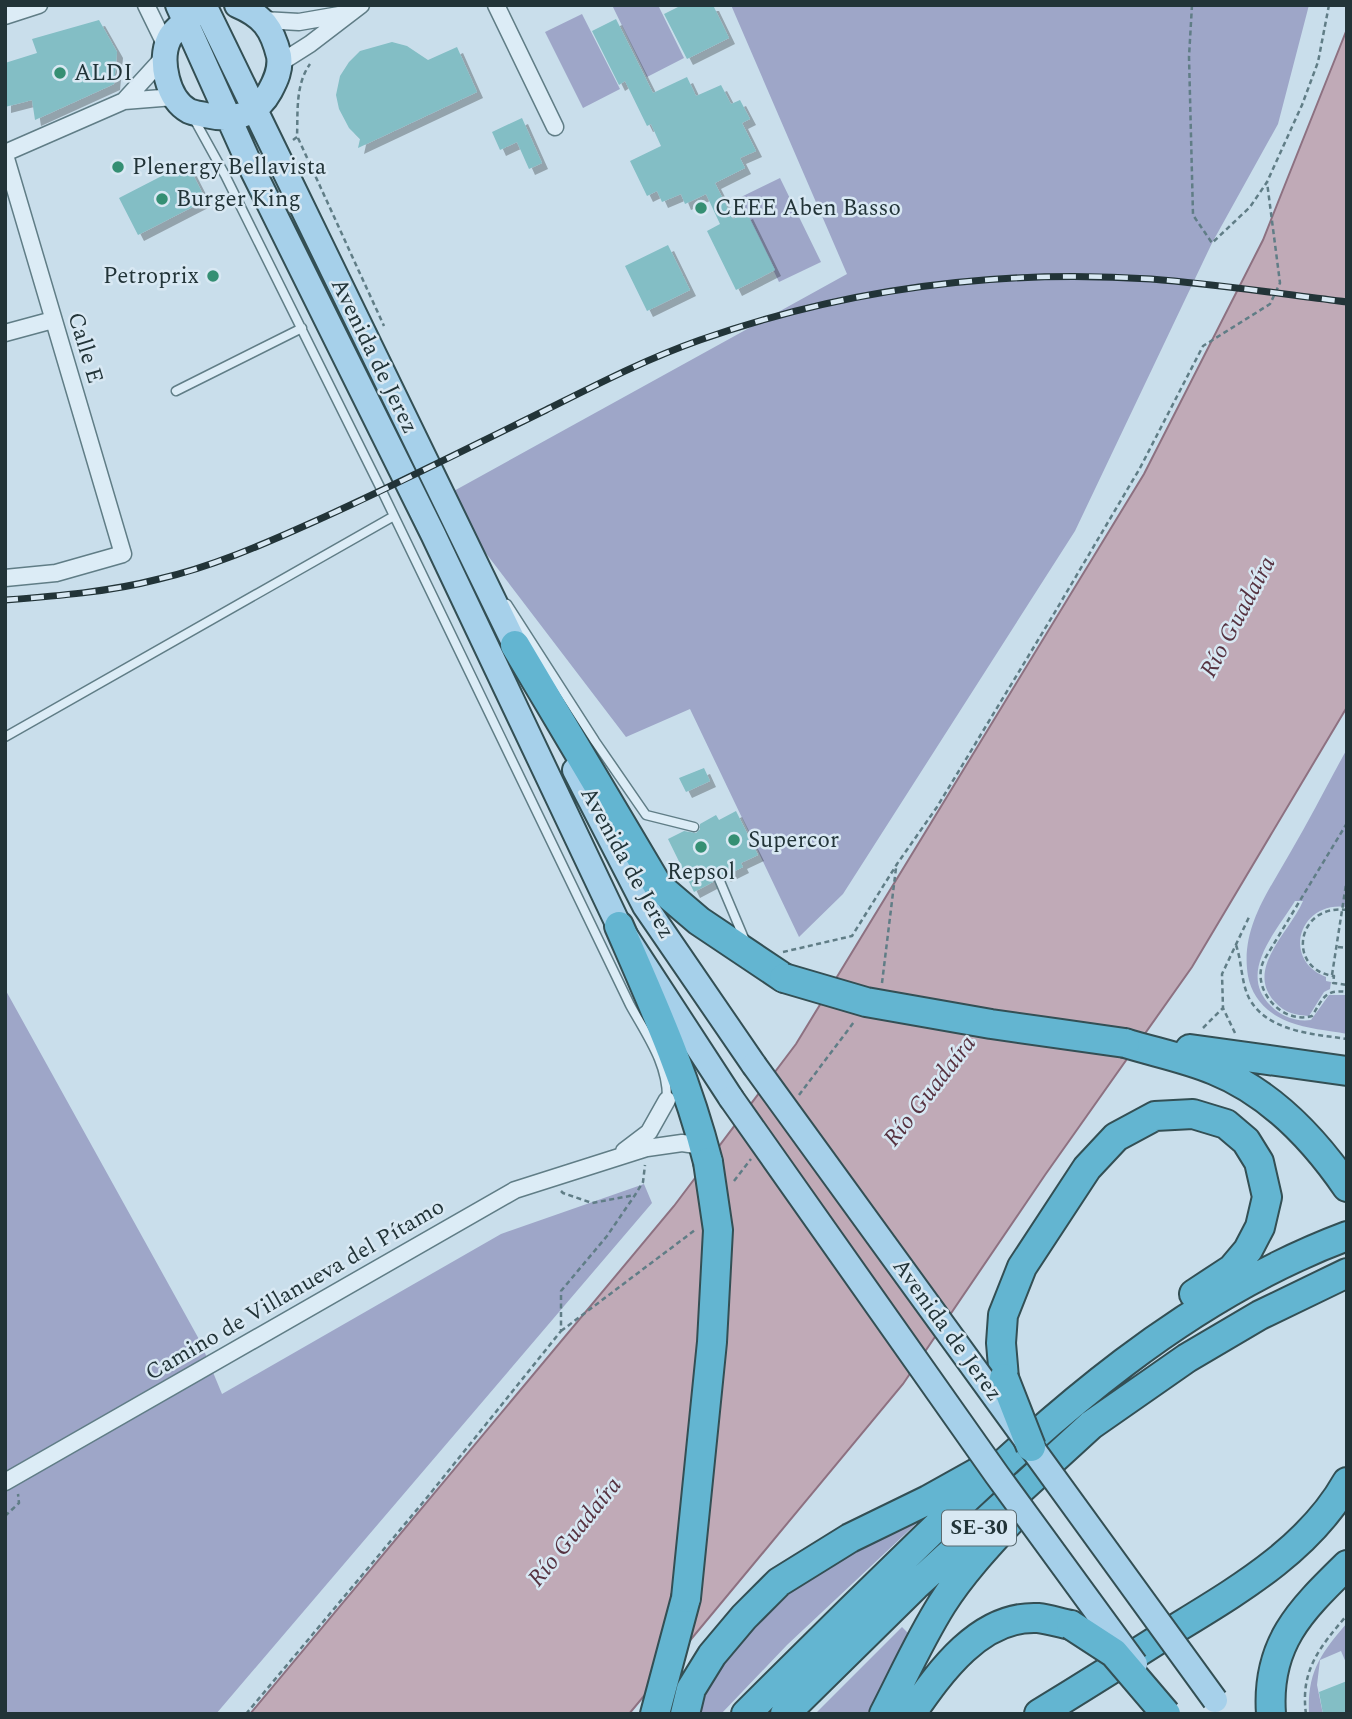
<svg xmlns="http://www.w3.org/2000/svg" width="1352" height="1719" viewBox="0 0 1352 1719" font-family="Spectral,serif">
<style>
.green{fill:#9ea6c8}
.water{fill:#c0aab7;stroke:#8d7181;stroke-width:2}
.building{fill:#83bec5;filter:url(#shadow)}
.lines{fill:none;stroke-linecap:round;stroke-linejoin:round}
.service-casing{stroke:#607d86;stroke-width:11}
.minor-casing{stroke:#607d86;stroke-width:19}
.primary-casing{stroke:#334f54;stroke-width:28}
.motorway-casing{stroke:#334f54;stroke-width:32}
.path{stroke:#607d86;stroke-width:2.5;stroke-dasharray:5 3.5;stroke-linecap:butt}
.service{stroke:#dcecf6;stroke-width:8}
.minor{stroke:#dcecf6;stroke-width:16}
.primary{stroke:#a6d0ea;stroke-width:24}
.motorway{stroke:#63b5d1;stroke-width:28}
.rail-casing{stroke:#223438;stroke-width:7}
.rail{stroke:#d8e8f3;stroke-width:4.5;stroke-dasharray:13;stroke-linecap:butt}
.primary-bridge-casing{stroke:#334f54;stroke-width:28;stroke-linecap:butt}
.motorway-bridge-casing{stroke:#334f54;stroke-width:32;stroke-linecap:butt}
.primary-bridge{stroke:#a6d0ea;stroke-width:24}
.motorway-bridge{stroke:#63b5d1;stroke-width:28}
.poi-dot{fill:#358f73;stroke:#d8e8f3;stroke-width:2.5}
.labels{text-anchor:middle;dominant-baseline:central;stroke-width:5;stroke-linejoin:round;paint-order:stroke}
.shield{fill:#d8e8f3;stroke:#596a70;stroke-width:2}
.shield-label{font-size:21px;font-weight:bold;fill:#223438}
.poi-label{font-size:23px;fill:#223438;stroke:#d8e8f3;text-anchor:start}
.street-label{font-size:23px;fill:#223438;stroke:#d8e8f3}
.water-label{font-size:24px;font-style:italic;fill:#563240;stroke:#d8e8f3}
</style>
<defs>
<filter id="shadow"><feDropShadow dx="6" dy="6" stdDeviation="0" flood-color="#0004"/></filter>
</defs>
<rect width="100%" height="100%" fill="#c9deeb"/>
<path class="green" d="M612 5H658L684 58 647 77Z
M731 5H1309L1278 124 1212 243 1075 531 843 894 799 937 690 709 626 737 443 497 847 274Z
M582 14 620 89 583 108 545 32Z
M780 178 821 262 779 282 739 198Z
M1347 749V907C1299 900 1281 960 1326 977V981L1331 982 1330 989 1324 992 1309 1016C1295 1015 1285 1013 1275 1002 1244 969 1290 932 1303 901H1295C1276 932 1237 973 1271 1006 1282 1017 1297 1022 1311 1020L1329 995H1347V1034C1327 1030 1307 1029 1289 1022 1268 1014 1252 998 1248 976 1240 929 1268 892 1290 853 1310 819 1328 783 1347 749Z
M5 989 200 1341 222 1394 501 1234 644 1184 652 1203 216 1714H5Z
M935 1506 787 1645 721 1714H691L696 1696 782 1592Z
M1347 1623V1665L1341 1651 1320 1660 1317 1685 1323 1714H1309C1307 1672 1321 1653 1347 1623Z
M902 1627 909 1634 872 1714H815Z"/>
<path class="water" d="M1347 29V707L1192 967 1045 1175 903 1384 629 1714H250L674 1206 796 1044 1144 474 1263 240Z"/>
<path class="building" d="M682 5H713L729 38 687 59 664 14Z
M616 19 653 93 687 77 696 96 721 85 731 104 740 100 750 119 742 123 756 151 740 158 745 168 715 183 733 219 747 213 775 270 736 290 707 231 720 224 706 194 685 204 681 194 662 202 657 191 647 196 630 161 661 146 651 124 647 126 625 81 619 85 592 31Z
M99 20 117 52 114 84 35 120 32 100 5 107V63L37 53 32 39Z
M392 42 407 46 428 60 457 47 477 92 358 148 360 139 349 128 339 109 336 95 340 76 349 62 360 51Z
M522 118 542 163 529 169 517 142 500 150 492 132Z
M187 163 206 200 138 235 119 198Z
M668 245 690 290 647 311 625 266Z
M704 768 710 781 686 792 679 778Z
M736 811 758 855 741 863 743 867 725 876 720 873H716L713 878V882L694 892 668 839 684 831 696 833 700 829V824L716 815 719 820Z
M1347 1681V1714H1323L1319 1692Z"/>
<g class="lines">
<defs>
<path id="service" d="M193 117 225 175 382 491 630 1005C647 1036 668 1064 667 1100
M176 391 302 328
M507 604 595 741 646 815 694 827
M5 737 394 516
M719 879 746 943"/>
<path id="minor" d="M146 5 167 48
M496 5 555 127
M5 16 39 5
M263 20 299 22 345 14
M280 63 310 44 361 5
M124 101 165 56
M5 153 124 101 174 97
M5 155 123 554 56 573 5 578
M5 333 53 320
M624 1151 649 1132 667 1100
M5 1482 515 1190 647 1148 682 1143 696 1145 704 1156"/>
<path id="primary" d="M178 5 249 163 433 534 619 926 731 1098
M204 5 523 661
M196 13C188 20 174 29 169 39 159 60 167 99 189 111 193 113 201 114 205 115 231 121 256 117 270 91 276 80 281 69 279 56 272 28 263 16 237 5
M575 770 645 906 754 1065"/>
<path id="motorway" d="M515 645 658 886 699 921 784 978
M619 926C653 1004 687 1079 708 1162
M1125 1043C1154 1052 1185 1058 1214 1070 1269 1092 1314 1139 1347 1187
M1190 1049 1347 1071
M1004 1378 1001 1343 1003 1315 1022 1267 1087 1168 1116 1137 1155 1116 1193 1114 1226 1124 1246 1141 1259 1162 1267 1197 1260 1227 1248 1250 1232 1269 1194 1294
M655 1714 686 1598
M685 1714 691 1689 712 1655 744 1617 779 1582 850 1538 928 1500 980 1471
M746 1714C807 1653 869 1592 931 1532 1054 1414 1184 1297 1347 1236
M785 1714 915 1586 1091 1425 1187 1358 1260 1315 1347 1273
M884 1714C903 1677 920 1639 942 1604 961 1574 986 1547 1010 1521
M911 1714C940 1672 980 1615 1038 1618 1049 1619 1060 1623 1071 1625
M1039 1714C1083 1687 1126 1660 1170 1632 1235 1592 1308 1551 1347 1482
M1271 1714C1266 1644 1300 1611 1347 1565"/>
</defs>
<use href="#service" class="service-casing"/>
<use href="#minor" class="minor-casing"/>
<use href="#primary" class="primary-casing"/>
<use href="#motorway" class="motorway-casing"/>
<path class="path" d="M1192 5 1189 57 1193 215 1212 243 1250 207 1267 182 1302 105 1318 62 1329 5
M298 138 384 326
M293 140 297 137C298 113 295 85 310 64
M1347 823 1264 960C1250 988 1281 1025 1312 1016 1323 999 1324 989 1347 992
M1347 910C1296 903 1286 970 1334 976L1333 983 1347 985
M1236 945C1242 962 1241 982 1249 998 1267 1032 1314 1034 1347 1039
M1338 947 1347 948
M783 952 852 936 897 864 937 807 1052 617 1140 468 1203 346 1270 304 1280 283 1267 182
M1332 975 1347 878
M882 983 896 868
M1203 1028 1223 1008
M1235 1033 1223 1008 1222 974 1250 915
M799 1095 854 1022
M734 1181 751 1159
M561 1191 563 1193 592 1203 635 1195
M561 1331 695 1230
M5 1516 19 1503 18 1494
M246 1714 425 1500 561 1331V1291L607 1236 635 1195 643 1182 645 1165
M1306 1714C1300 1670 1320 1647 1347 1615"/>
<use href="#service" class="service"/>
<use href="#minor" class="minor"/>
<use href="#primary" class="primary"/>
<use href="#motorway" class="motorway"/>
<defs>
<path id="rail" d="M5 600C57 596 109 592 159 579 211 567 262 545 311 523 390 488 468 448 546 410 596 385 646 359 700 340 845 289 997 269 1151 279 1216 284 1282 294 1347 302"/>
</defs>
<use href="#rail" class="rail-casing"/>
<use href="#rail" class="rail"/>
<defs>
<path id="primary-bridge" d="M754 1065 1215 1700
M731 1098 997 1475 1135 1664"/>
<path id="motorway-bridge" d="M784 978 866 1002 991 1024 1125 1043
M1004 1378 1031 1447
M686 1598 712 1342 718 1230 708 1162
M1071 1625 1114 1653 1166 1714"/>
</defs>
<use href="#primary-bridge" class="primary-bridge-casing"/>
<use href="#motorway-bridge" class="motorway-bridge-casing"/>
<use href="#primary-bridge" class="primary-bridge"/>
<use href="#motorway-bridge" class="motorway-bridge"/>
</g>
<g class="poi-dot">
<circle cx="60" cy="73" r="7"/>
<circle cx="118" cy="167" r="7"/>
<circle cx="162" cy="199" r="7"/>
<circle cx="701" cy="208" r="7"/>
<circle cx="213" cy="276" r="7"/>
<circle cx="734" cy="840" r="7"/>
<circle cx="701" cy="847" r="7"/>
</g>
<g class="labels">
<rect class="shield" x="942" y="1510.5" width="74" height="35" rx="5"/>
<g class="shield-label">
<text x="979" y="1528">SE-30</text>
</g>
<g class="poi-label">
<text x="74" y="73">ALDI</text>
<text x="132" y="167">Plenergy Bellavista</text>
<text x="176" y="199">Burger King</text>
<text x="715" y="208">CEEE Aben Basso</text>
<text x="199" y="276" text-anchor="end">Petroprix</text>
<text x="748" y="840">Supercor</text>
<text x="701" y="872" text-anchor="middle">Repsol</text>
</g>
<g class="street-label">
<text transform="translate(85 348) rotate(73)">Calle E</text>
<text transform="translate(374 356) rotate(64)">Avenida de Jerez</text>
<text transform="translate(627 863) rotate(61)">Avenida de Jerez</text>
<text transform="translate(295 1290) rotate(-30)">Camino de Villanueva del Pítamo</text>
<text transform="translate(947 1330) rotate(54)">Avenida de Jerez</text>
</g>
<g class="water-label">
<text transform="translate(1238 617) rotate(-62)">Río Guadaíra</text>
<text transform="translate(930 1091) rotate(-52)">Río Guadaíra</text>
<text transform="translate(575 1532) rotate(-51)">Río Guadaíra</text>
</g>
</g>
<rect width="1352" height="1719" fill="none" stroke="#223438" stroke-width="14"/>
</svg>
